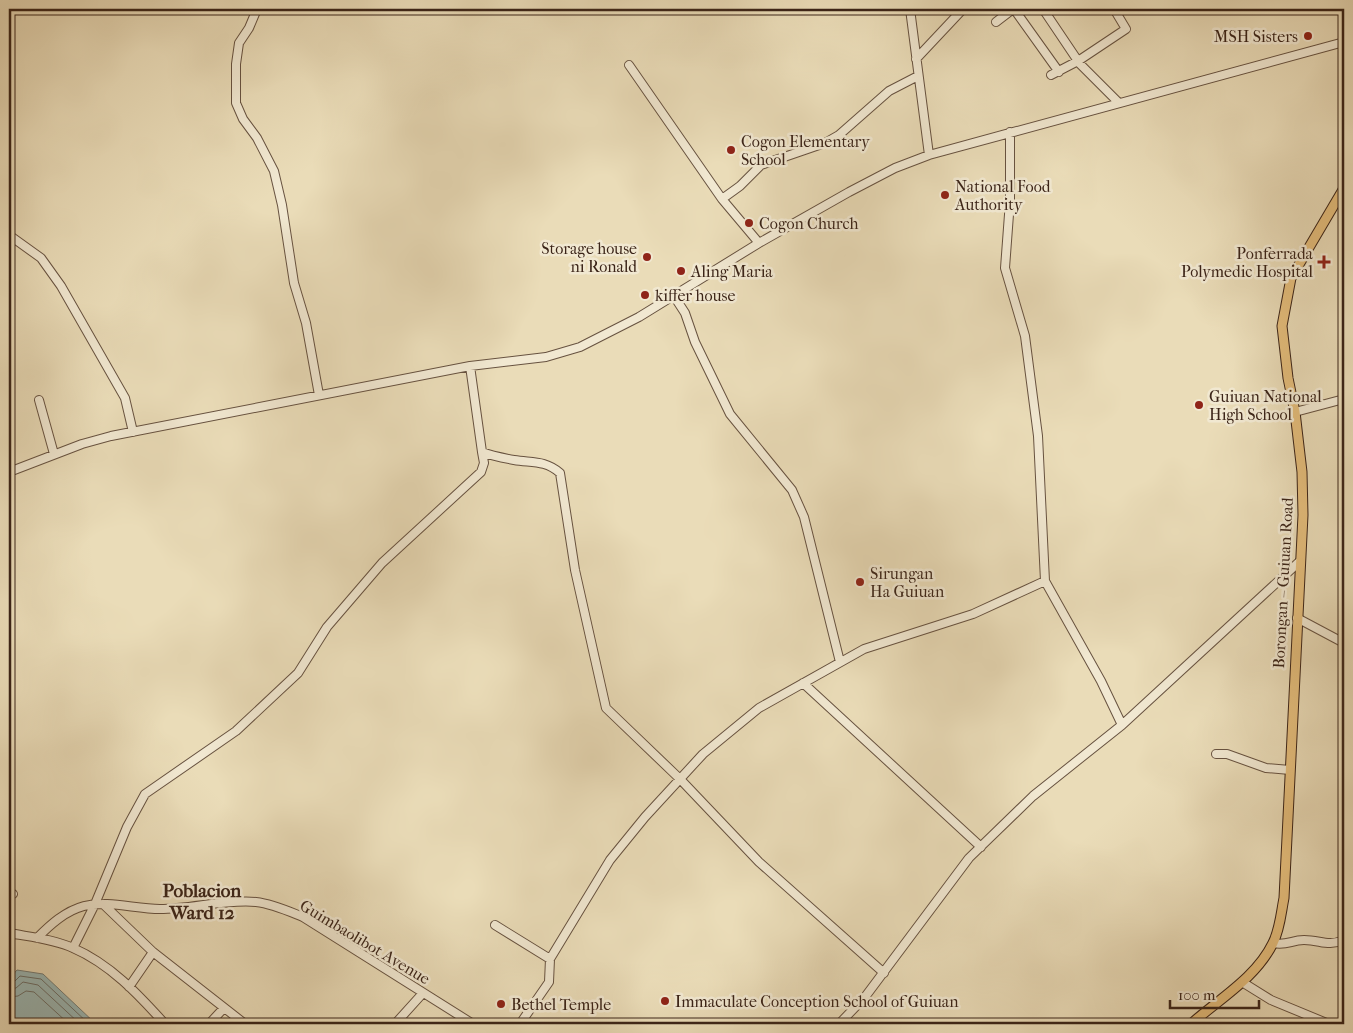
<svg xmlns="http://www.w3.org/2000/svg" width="1353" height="1033" viewBox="0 0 1353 1033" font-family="'IM FELL French Canon',serif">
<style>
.water{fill:#9bb9b7;stroke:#757d77}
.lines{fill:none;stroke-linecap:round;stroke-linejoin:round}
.shore{stroke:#6b6e68;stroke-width:1}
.minor-casing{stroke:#675240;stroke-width:10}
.major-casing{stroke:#3b2418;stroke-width:11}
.minor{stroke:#f1e8d1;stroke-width:8}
.major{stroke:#e5be7c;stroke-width:9}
.poi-dot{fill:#8f2418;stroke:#f1e8d1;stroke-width:2}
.labels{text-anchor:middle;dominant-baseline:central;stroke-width:5;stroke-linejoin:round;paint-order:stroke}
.poi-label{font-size:16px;fill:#3b2418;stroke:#f1e8d1;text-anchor:start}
.street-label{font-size:16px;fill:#3b2418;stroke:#f1e8d1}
.quarter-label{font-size:19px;font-weight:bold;fill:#3b2418;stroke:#f1e8d1}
</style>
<rect width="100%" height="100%" fill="#eadcb8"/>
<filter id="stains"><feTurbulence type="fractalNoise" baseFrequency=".004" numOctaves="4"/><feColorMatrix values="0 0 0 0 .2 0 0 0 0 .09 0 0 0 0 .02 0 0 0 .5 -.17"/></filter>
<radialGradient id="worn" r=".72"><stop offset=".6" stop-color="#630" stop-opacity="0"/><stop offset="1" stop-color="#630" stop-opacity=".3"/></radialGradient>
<path class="water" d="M17 970 43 974 96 1024H9V979Z"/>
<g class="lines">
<path class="shore" d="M9 983 14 982 20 976 41 979 89 1024
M9 990 16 988 23 982 38 985 80 1024
M9 997 18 996 26 991 34 992 69 1024"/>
<defs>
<path id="minor" d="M257 9 249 28 239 43 236 64V103L243 119 257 138 274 171 282 205 294 283 306 323 319 395
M910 9 929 155
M1014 9 1059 72
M1043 9 1080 64 1119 103
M996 22 1013 9
M916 59 963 9
M629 65 722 199 759 243
M1051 75 1078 61 1126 29 1114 9
M1010 132V201L1005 268 1025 336 1038 436 1045 581 1101 681 1122 725
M722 199 740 186 761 165 825 143 839 135 889 91 918 76
M9 235 41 258 61 286 125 398 133 432
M674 296 685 313 695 342 730 414 792 490 804 517 840 662
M470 366 482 452C492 456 503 458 514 460 532 463 545 460 560 473L575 570 606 708 680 779 759 862 884 973
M39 400 54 454
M1295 412 1344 399
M9 472 82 444 111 436 470 366 546 357 580 347 639 317 759 243 849 192 895 168 929 155 1344 42
M1297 618 1344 643
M803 683 981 847
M1216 754H1227L1266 768 1290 770
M9 892 13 894
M103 904 153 952 245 1024
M495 925 550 959
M9 933C30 937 53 939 73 948 110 964 138 994 165 1024
M37 938C50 925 65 911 84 906 108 900 135 909 160 909 191 909 226 899 256 902 273 904 288 911 303 917L473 1024
M1273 943C1287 946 1291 940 1304 940 1321 940 1327 947 1344 940
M73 948 95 904 127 827 145 794 236 731 298 673 327 627 382 563 481 472 484 463 482 452
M1242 982 1271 1000 1329 1024
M129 987 153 952
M209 1024 223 1009
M395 1024 423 993
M520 1024 549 982 550 959 610 860 645 817 703 754 759 708 864 649 973 614 1045 581
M839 1024 865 997 969 858 1033 796 1122 725 1299 562"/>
<path id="major" d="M1191 1024C1219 999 1256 978 1273 943 1280 929 1281 913 1284 898L1303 515 1302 472 1295 412 1288 378 1282 326 1291 278 1344 188"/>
</defs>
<use href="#minor" class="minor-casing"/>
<use href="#major" class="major-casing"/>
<use href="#minor" class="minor"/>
<use href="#major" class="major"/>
</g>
<g class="poi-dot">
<circle cx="1308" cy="36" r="5"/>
<circle cx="731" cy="150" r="5"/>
<circle cx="945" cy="195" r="5"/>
<circle cx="749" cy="223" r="5"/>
<circle cx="647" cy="257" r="5"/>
<path d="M1321.5 254.5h5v5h5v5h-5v5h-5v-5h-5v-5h5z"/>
<circle cx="681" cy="271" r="5"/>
<circle cx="645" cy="295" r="5"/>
<circle cx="1199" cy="405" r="5"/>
<circle cx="860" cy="582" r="5"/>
<circle cx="665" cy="1001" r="5"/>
<circle cx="501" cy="1004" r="5"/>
</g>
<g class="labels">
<g class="poi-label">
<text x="1298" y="36" text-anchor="end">MSH Sisters</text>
<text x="741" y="141">Cogon Elementary<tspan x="741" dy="18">School</tspan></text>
<text x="955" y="186">National Food<tspan x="955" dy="18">Authority</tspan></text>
<text x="759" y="223">Cogon Church</text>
<text x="637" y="248" text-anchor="end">Storage house<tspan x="637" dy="18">ni Ronald</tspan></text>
<text x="1313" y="253" text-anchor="end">Ponferrada<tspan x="1313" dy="18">Polymedic Hospital</tspan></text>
<text x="691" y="271">Aling Maria</text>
<text x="655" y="295">kiffer house</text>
<text x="1209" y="396">Guiuan National<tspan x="1209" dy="18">High School</tspan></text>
<text x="870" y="573">Sirungan<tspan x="870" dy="18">Ha Guiuan</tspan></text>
<text x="675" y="1001">Immaculate Conception School of Guiuan</text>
<text x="511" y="1004">Bethel Temple</text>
</g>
<g class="street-label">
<text transform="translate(1283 583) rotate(-87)">Borongan – Guiuan Road</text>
<text transform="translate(365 942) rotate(31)">Guimbaolibot Avenue</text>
</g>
<g class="quarter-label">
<text x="202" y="891">Poblacion<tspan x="202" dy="22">Ward 12</tspan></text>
</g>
</g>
<rect width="1353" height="1033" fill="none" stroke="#eadcb8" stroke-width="30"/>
<rect x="10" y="10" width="1333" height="1013" fill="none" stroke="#3b2418" stroke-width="2.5"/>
<rect x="15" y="15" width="1323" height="1003" fill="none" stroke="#3b2418"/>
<path d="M1170 1000v8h89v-8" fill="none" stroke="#3b2418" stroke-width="2.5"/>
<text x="1178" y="1000" font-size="15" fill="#3b2418" stroke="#f1e8d1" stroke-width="4" paint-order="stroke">100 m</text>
<rect width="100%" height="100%" filter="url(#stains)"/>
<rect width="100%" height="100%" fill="url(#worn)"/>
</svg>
